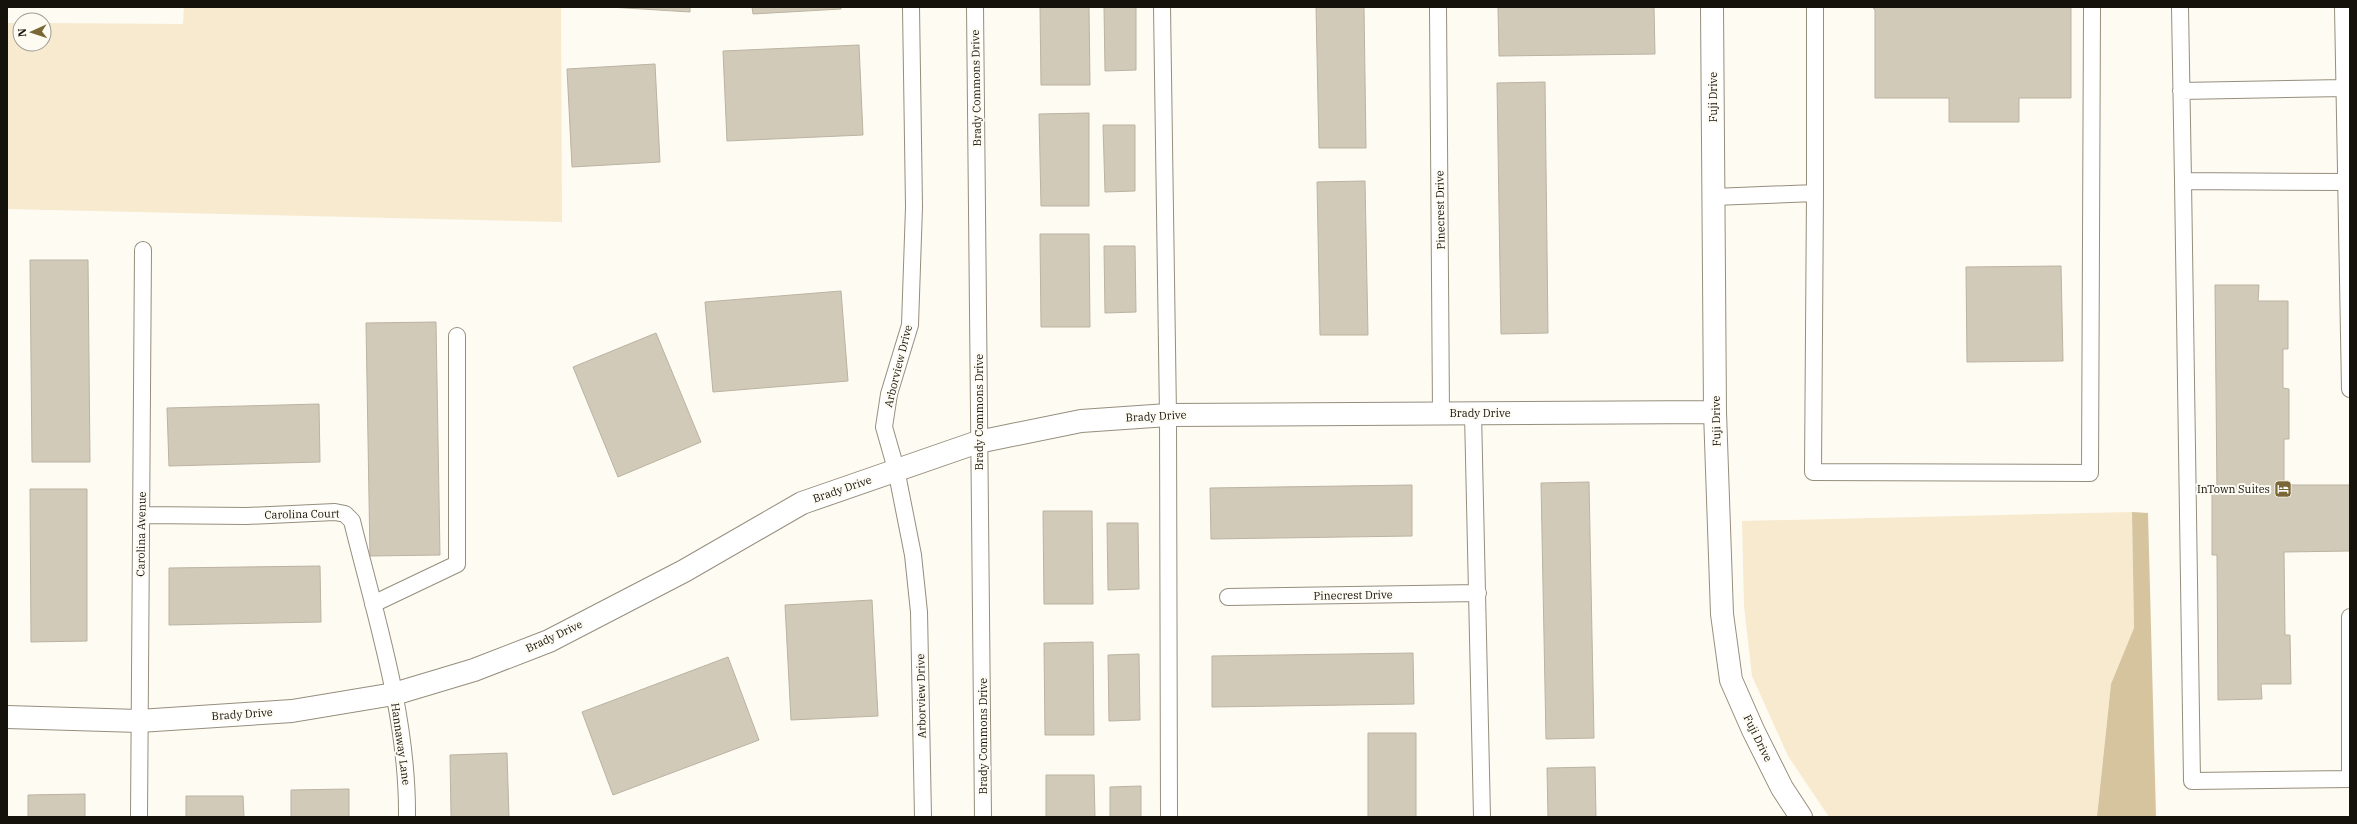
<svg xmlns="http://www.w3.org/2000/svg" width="2357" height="824" viewBox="0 0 2357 824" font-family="'IBM Plex Serif',serif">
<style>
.green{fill:#f7eace}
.forest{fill:#d5c49d}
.building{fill:#d2cab8;stroke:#bbb3a1}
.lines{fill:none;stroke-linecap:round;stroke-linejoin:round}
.lane-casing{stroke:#968e7d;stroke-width:18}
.street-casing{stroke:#968e7d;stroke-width:24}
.lane{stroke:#fff;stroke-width:16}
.street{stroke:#fff;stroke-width:22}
.labels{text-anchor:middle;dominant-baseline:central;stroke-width:4;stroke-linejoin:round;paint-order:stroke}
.street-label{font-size:11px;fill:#14120b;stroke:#fefbf3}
.poi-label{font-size:11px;fill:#14120b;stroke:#fefbf3;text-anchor:end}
</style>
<rect width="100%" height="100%" fill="#fefbf3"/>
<path class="green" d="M184 7H561L562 222 7 209V23H20V44H44V23L183 24Z
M2132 512 2134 628 2111 684 2097 817H1829L1788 756 1752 676 1744 606 1742 521Z"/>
<path class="forest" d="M2132 512 2148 513 2156 817H2097L2111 684 2134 628Z"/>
<path class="building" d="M610 7H690V12Z
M752 7H841V9L753 14Z
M1040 7H1089L1090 85H1041Z
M1104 7H1136V70L1105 71Z
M1316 7H1364L1366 148H1319Z
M1498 7H1654L1655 54 1499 56Z
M1872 7H2071V98H2019V122H1949V98H1875V10Z
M859 45 863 135 727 141 723 51Z
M655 64 660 162 572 167 567 69Z
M1545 82 1548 333 1501 334 1497 83Z
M1089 113V206H1041L1039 114Z
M1103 125H1135V191L1105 192Z
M1365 181 1368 335H1320L1317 182Z
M1040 234H1089L1090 327H1041Z
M1104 246H1135L1136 312 1105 313Z
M30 260H88L90 462H32Z
M2061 266 2063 361 1967 362 1966 267Z
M2215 285H2259L2258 301H2288V349H2283V388L2289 389V439H2284V485H2350V551L2284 552 2285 635H2290L2291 684H2261L2262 699 2218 700 2217 555H2212V494H2217Z
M841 291 848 381 713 392 705 302Z
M436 322 440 555 370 556 366 323Z
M656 333 701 442 618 477 573 367Z
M319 404 320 462 169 466 167 408Z
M1589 482 1594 738 1546 739 1541 483Z
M1412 485V536L1211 539 1210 488Z
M30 489H87V641L31 642Z
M1043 511H1092L1093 604H1044Z
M1107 523H1138L1139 589 1108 590Z
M320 566 321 622 169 625V568Z
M872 600 878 716 791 720 785 605Z
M1093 642 1094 735H1045L1044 643Z
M1413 653 1414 704 1212 707V656Z
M1139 654 1140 720 1109 721 1108 655Z
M728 657 759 740 613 795 582 712Z
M1368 733H1416V817H1368Z
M507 753 509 817H451L450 755Z
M1595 767 1596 817H1548L1547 768Z
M1046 775H1094L1095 817H1046Z
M1141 786V817H1110V787Z
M349 789V817H291V790Z
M85 794V817H28V795Z
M186 796H243L244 817H186Z"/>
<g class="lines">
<defs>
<path id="lane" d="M911 7 914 207 910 325 889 394 884 427 896 469 913 555 919 612 923 817
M975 7 983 817
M1162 7 1168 415 1169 817
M1438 7 1441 413
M1815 7V193
M2180 7 2183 181
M2343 7 2350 389
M2181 91 2345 88
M2346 182 2183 181 2192 781 2350 779V617
M1713 197 1815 193 1813 472 2090 473 2092 7
M1473 413 1482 817
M142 515 247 516 335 512 345 514 352 521C376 618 408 717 407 817
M1228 597 1478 593
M373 604 457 564V336
M139 817 143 250"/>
<path id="street" d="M1712 7 1715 412 1722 614 1731 680 1753 730 1782 788 1801 817
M7 717 139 721 292 711 394 694 474 670 549 641 684 571 802 503 978 442 1081 421 1168 415 1715 412"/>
</defs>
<use href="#lane" class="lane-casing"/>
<use href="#street" class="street-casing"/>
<use href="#lane" class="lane"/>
<use href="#street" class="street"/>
</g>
<defs>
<symbol id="hotel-square" viewBox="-11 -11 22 22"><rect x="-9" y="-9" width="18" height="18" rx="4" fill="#7b6736" stroke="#fefbf3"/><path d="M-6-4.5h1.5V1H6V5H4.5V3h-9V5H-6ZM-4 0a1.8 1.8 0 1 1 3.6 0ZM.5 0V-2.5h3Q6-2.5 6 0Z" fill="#fff"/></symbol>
</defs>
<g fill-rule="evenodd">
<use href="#hotel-square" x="2273" y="479" width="20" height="20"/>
</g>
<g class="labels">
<g class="street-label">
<text transform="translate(976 88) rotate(-91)">Brady Commons Drive</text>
<text transform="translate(1713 97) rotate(-90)">Fuji Drive</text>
<text transform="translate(1440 210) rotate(-91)">Pinecrest Drive</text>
<text transform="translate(898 366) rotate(-76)">Arborview Drive</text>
<text transform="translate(979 412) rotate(-90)">Brady Commons Drive</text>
<text x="1480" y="413">Brady Drive</text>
<text transform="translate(1156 416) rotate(-3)">Brady Drive</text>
<text transform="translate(1716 421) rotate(-91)">Fuji Drive</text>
<text transform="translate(842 489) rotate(-19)">Brady Drive</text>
<text transform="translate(302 514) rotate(-1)">Carolina Court</text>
<text transform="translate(141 534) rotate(-89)">Carolina Avenue</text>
<text transform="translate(1353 595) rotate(-1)">Pinecrest Drive</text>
<text transform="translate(554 636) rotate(-25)">Brady Drive</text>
<text transform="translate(921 696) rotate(-91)">Arborview Drive</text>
<text transform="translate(242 714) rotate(-4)">Brady Drive</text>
<text transform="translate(983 736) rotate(-90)">Brady Commons Drive</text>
<text transform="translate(1758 738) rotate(64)">Fuji Drive</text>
<text transform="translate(401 744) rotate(82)">Hannaway Lane</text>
</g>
<g class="poi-label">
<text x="2270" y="489">InTown Suites</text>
</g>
</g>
<rect width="2357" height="824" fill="none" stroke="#14120b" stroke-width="16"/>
<g transform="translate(32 32) rotate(267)"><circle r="19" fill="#fefbf3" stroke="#a09e96"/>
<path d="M0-3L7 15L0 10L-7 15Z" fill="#7b6736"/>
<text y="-6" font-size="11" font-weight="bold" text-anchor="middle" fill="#14120b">N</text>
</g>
</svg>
